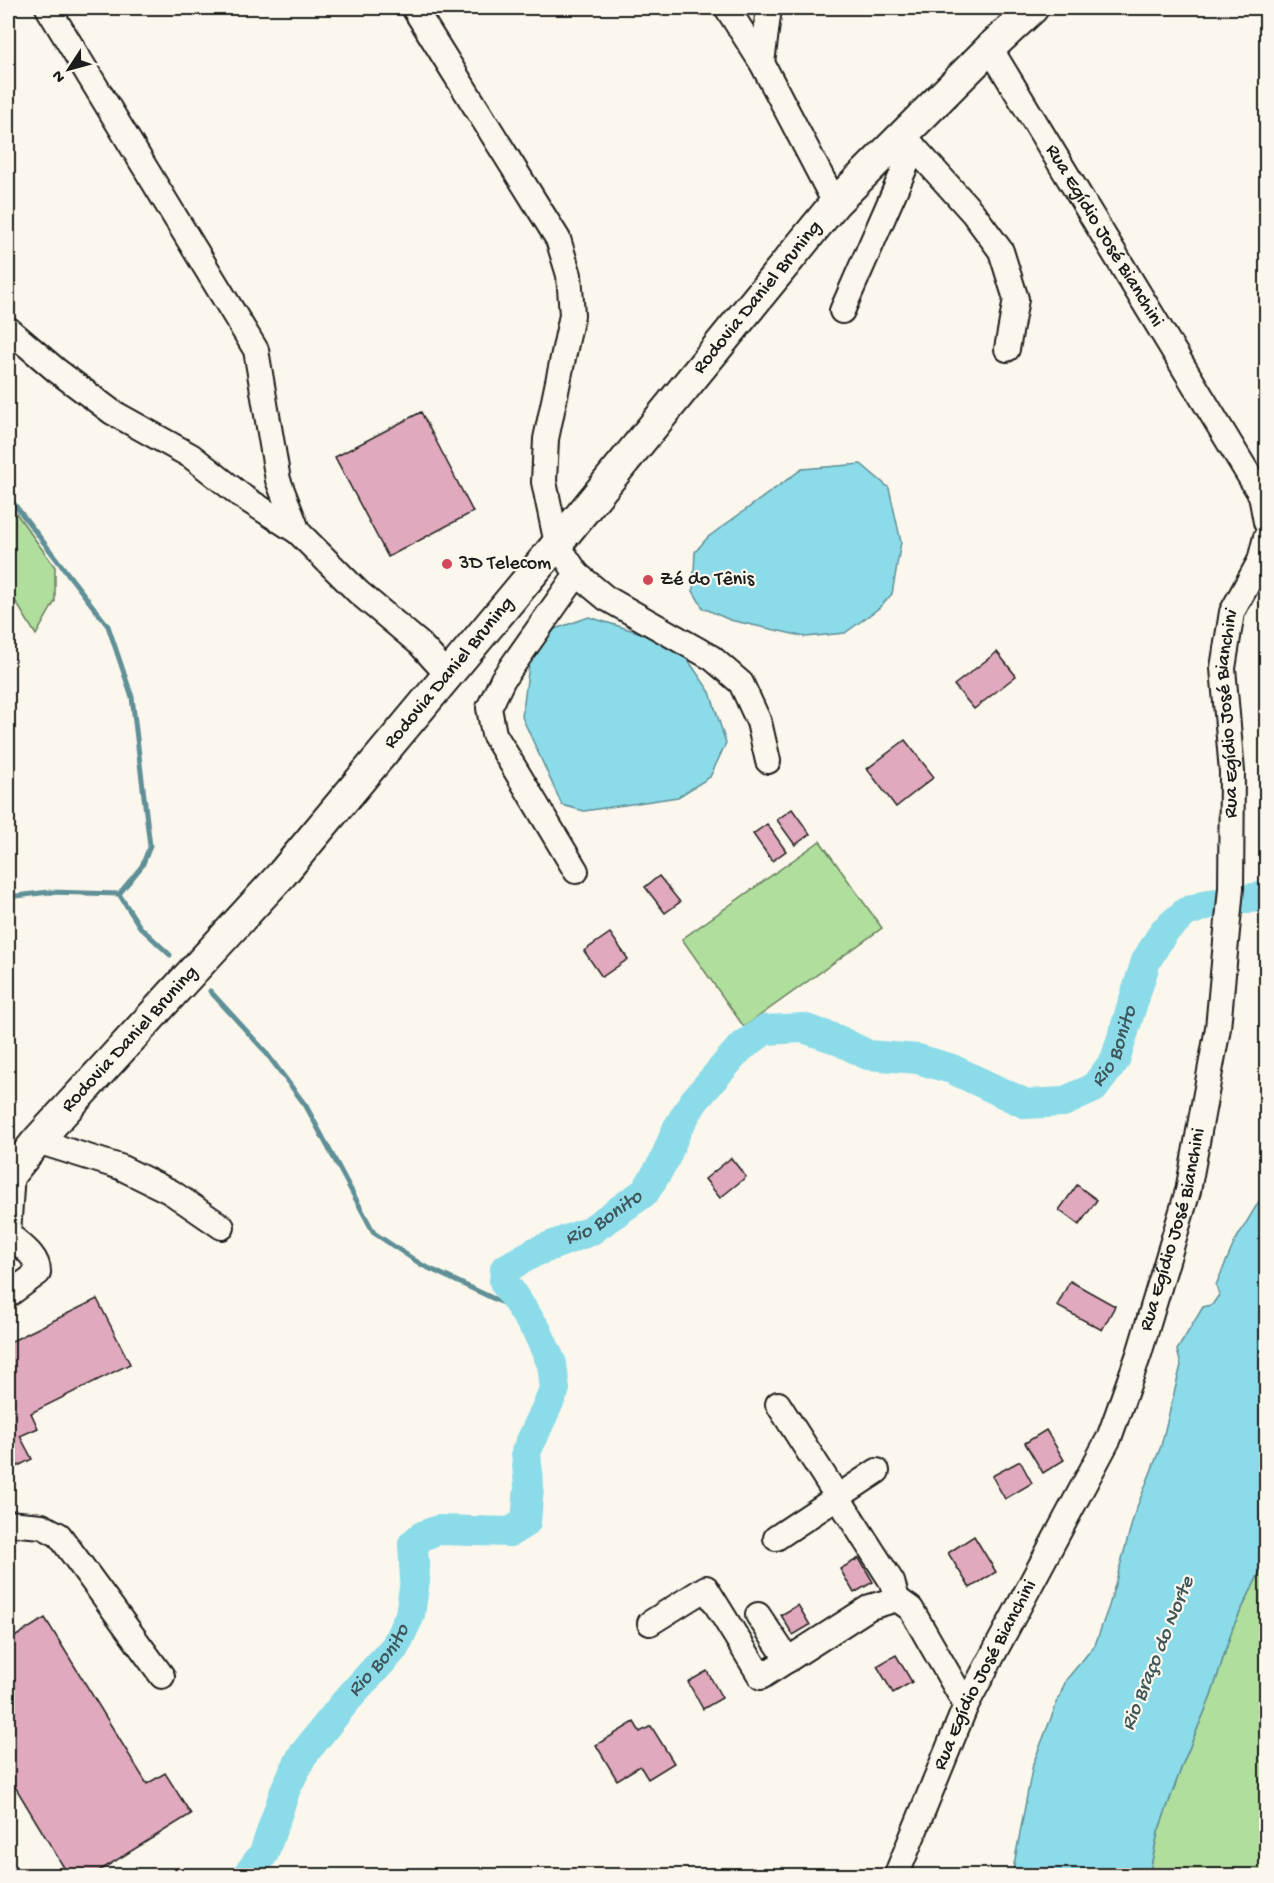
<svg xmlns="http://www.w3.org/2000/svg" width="1274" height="1883" viewBox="0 0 1274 1883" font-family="'Gochi Hand',sans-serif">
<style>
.green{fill:#afde9d;stroke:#667d5c;stroke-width:1.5}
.water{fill:#8cdbe9;stroke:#5f8f97;stroke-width:1.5}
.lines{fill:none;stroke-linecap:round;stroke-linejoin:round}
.stream{stroke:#5f8f97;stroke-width:5}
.river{stroke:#8cdbe9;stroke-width:30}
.building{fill:#e0a9bd;stroke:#1c1c1c;stroke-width:1.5}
.minor-casing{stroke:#1c1c1c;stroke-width:28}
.major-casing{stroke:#1c1c1c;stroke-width:34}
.minor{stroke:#fbf7ec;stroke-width:24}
.major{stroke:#fbf7ec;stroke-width:30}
.poi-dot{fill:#d1495b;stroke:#fbf7ec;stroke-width:2}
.labels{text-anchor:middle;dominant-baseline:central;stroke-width:4.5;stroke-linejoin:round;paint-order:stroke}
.street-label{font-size:20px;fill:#1c1c1c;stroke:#fbf7ec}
.poi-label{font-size:20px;fill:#1c1c1c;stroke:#fbf7ec;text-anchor:start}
.water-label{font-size:21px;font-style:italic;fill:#3e555a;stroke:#fbf7ec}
</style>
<rect width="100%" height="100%" fill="#fbf7ec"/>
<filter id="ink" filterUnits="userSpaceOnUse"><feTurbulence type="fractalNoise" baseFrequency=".0167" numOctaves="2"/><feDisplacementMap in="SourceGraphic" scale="12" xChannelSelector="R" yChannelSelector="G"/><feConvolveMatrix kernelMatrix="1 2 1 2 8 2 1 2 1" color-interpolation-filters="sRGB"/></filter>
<g filter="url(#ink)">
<path class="green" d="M8 502 55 567V601L36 635 8 589Z
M820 841 882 928 744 1027 682 939Z
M1266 1559V1875L1149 1876 1158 1832 1183 1763 1211 1696 1233 1627Z"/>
<path class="water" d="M861 464 889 488 901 542 892 594 879 608 845 633 806 637 730 620 703 608 693 591 695 552 708 537 802 469Z
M589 617 677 644 710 692 726 743 710 777 678 797 584 811 562 805 522 717 530 658 555 629Z
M1266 1190V1559L1233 1627 1211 1696 1183 1763 1158 1832 1149 1875H1012L1033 1764 1066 1680 1095 1645 1109 1606 1135 1512 1161 1446 1181 1365 1177 1350 1203 1307 1212 1305 1219 1295 1216 1285 1235 1241Z"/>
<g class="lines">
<path class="stream" d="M8 496 108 626 132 697 150 846 142 866 119 894
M119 894 140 927 170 955
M8 897 49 892 119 894
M210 991 264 1050 306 1106 374 1233 422 1265 503 1303 517 1301"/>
<path class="river" id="s1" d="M247 1876 264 1853 286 1788 302 1756 346 1701 395 1647 410 1615 415 1580 413 1544 422 1536 438 1530 510 1532 526 1522 529 1487 526 1452 555 1389 552 1364 537 1331 504 1282 505 1269 535 1252 590 1231 645 1192 664 1161 677 1129 694 1101 740 1048 765 1030 803 1028 836 1039 868 1055 918 1059 952 1069 1026 1104 1063 1102 1094 1088 1115 1060 1146 961 1164 931 1186 912 1209 904 1266 896"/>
</g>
<path class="building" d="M421 412 473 512 388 557 335 457Z
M997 652 1016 676 974 709 954 685Z
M905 740 934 777 896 807 867 769Z
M792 809 810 834 795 845 777 820Z
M767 824 786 851 772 861 753 834Z
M659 876 680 902 665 913 645 887Z
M610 933 628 959 602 977 584 951Z
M731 1158 746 1177 720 1198 705 1179Z
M1077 1185 1097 1200 1079 1225 1059 1210Z
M1070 1281 1115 1306 1102 1330 1057 1306Z
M97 1299 130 1364 31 1413 38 1428 20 1436 32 1459 8 1471V1343Z
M1046 1430 1064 1460 1043 1473 1025 1443Z
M1020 1461 1032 1483 1005 1499 992 1476Z
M974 1536 996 1572 970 1588 948 1553Z
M859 1558 873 1582 854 1593 840 1569Z
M798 1605 810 1625 793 1635 781 1615Z
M45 1618 147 1784 165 1773 191 1814 91 1876H69L8 1775V1641Z
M896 1655 912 1682 893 1693 877 1666Z
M707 1671 722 1698 703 1709 688 1682Z
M634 1722 640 1732 651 1726 674 1763 648 1779 640 1766 617 1780 596 1745Z"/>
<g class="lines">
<defs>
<g id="minor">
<path d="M48 8 256 350 278 480 298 532"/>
<path d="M414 8 558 239 569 275 572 315 546 439 544 482 557 544 577 574 503 679 489 708 494 734 576 871"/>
<path d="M727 8 762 63 835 203"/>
<path id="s2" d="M990 48 1261 495 1266 522"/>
<path d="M762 63 769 8"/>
<path d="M903 135 973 213 1001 251 1016 299 1007 349"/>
<path d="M842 311 914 147"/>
<path d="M8 329 56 370 112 412 191 456 243 497 298 532 358 592 420 644 448 675"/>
<path d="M577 574 606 598 712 658 741 683 759 722 768 761"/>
<path d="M37 1141 120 1167 171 1192 222 1227"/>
<path d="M8 1234 12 1172"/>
<path d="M8 1295 38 1273C39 1256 19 1244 8 1234"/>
<path d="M778 1404 892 1582 897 1599"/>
<path d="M8 1523 42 1526 59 1535 162 1676"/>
<path d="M776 1538 877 1471"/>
<path d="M758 1615 788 1660"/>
<path d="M650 1623 706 1588 761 1677 870 1607 897 1599 911 1609 966 1705"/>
<path id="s3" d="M896 1876 966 1705 1109 1438 1139 1354 1188 1191 1218 1028 1231 888 1232 772 1223 668 1232 612 1260 561 1266 537"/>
</g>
<g id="major">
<path id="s4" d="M8 1177 37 1141 282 874 557 544 835 203 990 48 1033 8"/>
</g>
</defs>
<use href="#minor" class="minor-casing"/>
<use href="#major" class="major-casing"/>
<use href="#minor" class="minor"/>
<use href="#major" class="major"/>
</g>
</g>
<g class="poi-dot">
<circle cx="447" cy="564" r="6"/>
<circle cx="648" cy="580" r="6"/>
</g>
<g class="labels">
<g class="street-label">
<text stroke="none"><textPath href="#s2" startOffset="220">Rua Egídio José Bianchini</textPath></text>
<text stroke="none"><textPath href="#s4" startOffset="1156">Rodovia Daniel Bruning</textPath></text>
<text stroke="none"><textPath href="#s4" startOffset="670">Rodovia Daniel Bruning</textPath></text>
<text stroke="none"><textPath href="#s3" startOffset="1228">Rua Egídio José Bianchini</textPath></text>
<text stroke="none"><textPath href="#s4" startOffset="184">Rodovia Daniel Bruning</textPath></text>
<text stroke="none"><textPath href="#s3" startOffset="706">Rua Egídio José Bianchini</textPath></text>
<text stroke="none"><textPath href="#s3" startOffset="220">Rua Egídio José Bianchini</textPath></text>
</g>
<g class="poi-label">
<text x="459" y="564">3D Telecom</text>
<text x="660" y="580">Zé do Tênis</text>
</g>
<g class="water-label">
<text stroke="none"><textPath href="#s1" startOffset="1536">Rio Bonito</textPath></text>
<text stroke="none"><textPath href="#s1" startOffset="888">Rio Bonito</textPath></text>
<text transform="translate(1159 1654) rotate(-68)">Rio Braço do Norte</text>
<text stroke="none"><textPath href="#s1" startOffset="256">Rio Bonito</textPath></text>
</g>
</g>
<rect width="1274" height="1883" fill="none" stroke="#fbf7ec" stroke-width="30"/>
<rect x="15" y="15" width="1244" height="1853" fill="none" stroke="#1c1c1c" stroke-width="2" filter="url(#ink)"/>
<g transform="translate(69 69) rotate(234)" stroke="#fbf7ec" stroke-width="4.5" paint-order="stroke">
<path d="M0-4.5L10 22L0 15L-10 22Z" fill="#1c1c1c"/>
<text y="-9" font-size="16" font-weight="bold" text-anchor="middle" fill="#1c1c1c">N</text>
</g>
</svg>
